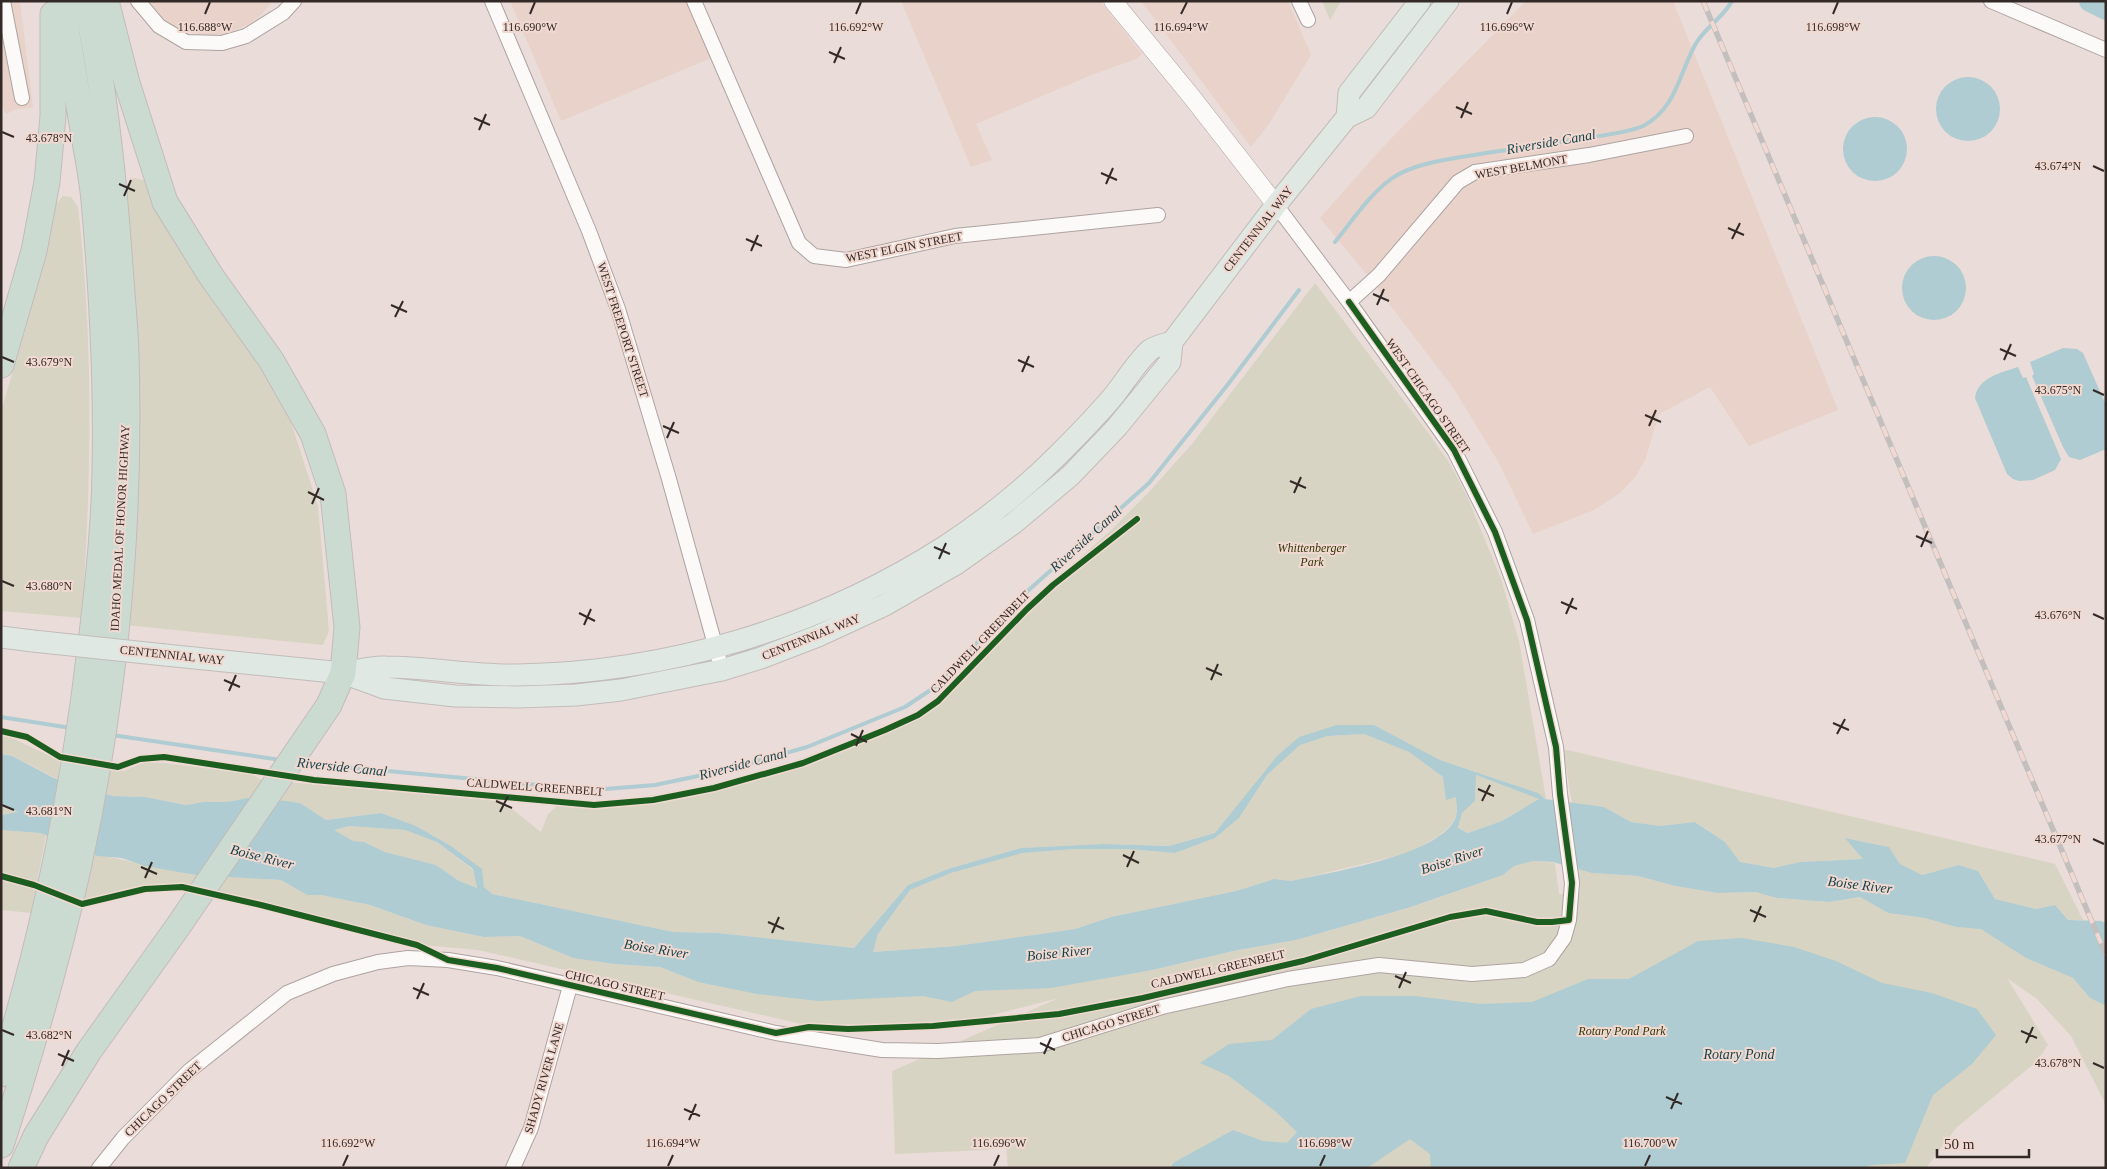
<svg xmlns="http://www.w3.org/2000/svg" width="2107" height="1169" viewBox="0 0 2107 1169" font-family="'Times New Roman',serif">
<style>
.built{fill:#e9d2ca}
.green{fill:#d8d4c3}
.water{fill:#aeccd1;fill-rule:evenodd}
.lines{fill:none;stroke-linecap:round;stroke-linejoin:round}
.stream{stroke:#aeccd1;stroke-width:4}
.river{stroke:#aeccd1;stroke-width:22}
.minor-casing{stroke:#aea3a0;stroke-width:16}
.tertiary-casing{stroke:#aea3a0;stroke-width:19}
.primary-casing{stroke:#c3bcba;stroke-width:23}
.motorway-casing{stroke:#c3bcba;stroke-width:27}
.minor{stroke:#fcfaf9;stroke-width:14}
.tertiary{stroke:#fcfaf9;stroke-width:18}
.primary{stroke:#dfe8e2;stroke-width:21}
.motorway{stroke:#ccdbd2;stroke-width:25}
.rail-casing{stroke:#c3bfbe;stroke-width:5.5}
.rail{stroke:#f1d9d1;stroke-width:4;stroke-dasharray:11;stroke-linecap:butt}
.primary-bridge-casing{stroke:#c3bcba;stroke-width:23;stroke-linecap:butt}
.primary-bridge{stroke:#dfe8e2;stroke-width:21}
.cycleway-casing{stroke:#f1d9d1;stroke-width:9}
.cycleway{stroke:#1b5e20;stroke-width:6}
.ticks{fill:none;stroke:#332a27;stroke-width:2}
.labels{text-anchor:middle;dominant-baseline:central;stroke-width:4;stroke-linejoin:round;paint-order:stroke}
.street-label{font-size:12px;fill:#332a27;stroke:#f1d9d1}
.park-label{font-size:12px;font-style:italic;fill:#343707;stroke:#f1d9d1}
.water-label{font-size:14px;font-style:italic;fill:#16434a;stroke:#f1d9d1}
.ticks-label{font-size:12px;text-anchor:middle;fill:#332a27;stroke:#f1d9d1;stroke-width:4;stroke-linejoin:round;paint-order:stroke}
</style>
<rect width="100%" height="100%" fill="#eadcd8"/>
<path class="built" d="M1 1H20L33 108 17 109 6 114 1 104Z
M149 1H273L261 15 249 24 225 34 212 35 199 34 174 26 163 18Z
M510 1H692L716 56 561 121Z
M901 1H1100L1142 54 1136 59 1094 74 976 124 992 160 971 167Z
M1141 1H1288L1311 55 1269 124 1251 147Z
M1526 1H1673L1838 410 1749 446 1710 387 1659 414 1645 460 1635 477 1620 493 1594 510 1533 534 1499 463 1454 389 1368 276 1320 218 1382 148Z"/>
<path class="green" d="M1322 1H1341L1330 20Z
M133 178 144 180 246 343 291 422 318 506 329 631 323 645 126 625 138 432 134 285 125 200 127 186Z
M63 196 71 197 78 207C94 344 91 481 82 618L1 611V411L25 331 48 241 56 204Z
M1315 283 1429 434 1450 464 1467 496 1501 579 1519 641 1546 799 1497 779 1440 760 1374 725 1299 737 1215 833 1169 846 1103 844 1021 848 948 869 908 885 854 948 718 933 673 932 492 894 484 887 481 869 451 846 416 826 381 813 326 820 300 803 273 800 286 782 502 801 541 832 548 814 558 805V798L596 801 626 800 709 785 786 764 861 736 915 712 939 696 1027 604 1109 532 1148 493 1192 444Z
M1364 734 1409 752 1443 777 1456 797 1457 815 1450 826 1439 836 1409 853 1291 881 1274 879 1236 891 1111 917 1075 929 956 946 872 952 878 934 910 890 951 873 1021 853 1074 849H1128L1175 853 1215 838 1239 818 1267 775 1300 745 1328 736Z
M1 735 8 736 60 761 58 779 12 756 1 754Z
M1563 749 2055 864 2083 920H2068L2055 905 2036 909 1995 899 1978 871 1959 865 1922 875 1900 864 1889 847 1846 838 1864 859 1800 862 1774 868 1740 862 1725 842 1696 822 1660 826 1631 822 1604 807 1572 803Z
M145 762 165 763 251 774 264 781 254 798H247L227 802H204L186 805 145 797 113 796 106 793 110 770 124 771Z
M1476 775 1540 799 1502 821 1468 833 1458 828 1462 813 1475 801Z
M1 803 18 812 1 815Z
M349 826 405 830 437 842 473 870 477 888 459 881 436 865 385 852 364 842 353 841 333 830Z
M1 830 40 833 46 836 31 913 1 910Z
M94 854 201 876 192 888C155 883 120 892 84 902Z
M1533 861 1555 863 1559 894 1580 893 1576 868 1592 873 1638 876 1675 886 1718 893 1755 892 1777 898 1829 902 1860 897 1888 913 1925 918 1956 927 1981 928 2026 958 2073 978 2090 998 2106 1006V1105L2071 1036 2037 999 2007 978 2048 1045 2036 1062 1956 1128 1926 1168H1008L1006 1147 986 1150 895 1154 892 1071 1059 998 977 1019 890 1025H806L478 950 423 945 405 938 212 891 221 876 281 880 307 895H321L370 905 426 925 484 937 520 936 573 958 614 964 660 967 698 982 876 997 923 996 952 1001 975 991 1012 989 1152 970 1238 950 1296 940 1412 907 1503 875 1514 866Z"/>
<path class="water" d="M1936 109a32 32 0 1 1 64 0a32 32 0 1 1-64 0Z
M1843 149a32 32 0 1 1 64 0a32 32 0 1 1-64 0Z
M1902 288a32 32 0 1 1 64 0a32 32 0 1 1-64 0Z
M2063 348 2077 349 2083 353 2106 405V449L2080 460 2069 457 2063 447 2032 376 2034 374 2030 362Z
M2018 367 2023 378 2026 377 2061 459 2055 470 2033 480 2019 481 2013 479 2007 474 1975 398C1978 377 2001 373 2018 367Z
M1337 725H1374L1440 760 1538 793 1545 799 1604 807 1631 822 1660 826 1695 822 1725 842 1740 862 1774 868 1800 862 1863 859 1845 838 1889 847 1900 864 1922 875 1959 865 1978 871 1995 899 2036 909 2055 905 2068 920 2101 921 2106 923V1006L2090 998 2073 978 2026 958 1981 929 1956 927 1925 918 1888 913 1860 897 1829 902 1777 898 1755 892 1718 893 1675 886 1638 876 1592 873 1553 862 1533 861 1514 866 1503 875 1411 907 1296 940 1238 950 1152 970 1051 988 975 991 952 1002 923 996 818 1001 757 994 698 982 660 967 614 964 573 958 520 936 484 937 426 925 370 905 321 895H307L281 880 196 875 145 866 122 858 98 856 40 833 1 830V815L18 812 1 803V754L12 756 54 778 113 796 145 797 186 805 204 802H227L247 798 286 801 300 803 326 820 381 813 416 826 451 846 482 869 484 887 492 894 673 932 718 933 854 948 908 885 948 869 1021 848 1103 844 1169 846 1215 833 1277 756 1299 737ZM1364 734 1409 752 1443 777 1446 800 1456 797C1456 803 1458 811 1456 817 1441 856 1330 872 1291 881L1274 879 1236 891 1111 917 1075 929 956 946 873 952 878 934 910 890 951 873 1022 853 1074 849H1128L1175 853 1215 838 1239 818 1267 775 1300 745 1328 736ZM1476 775 1539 799 1502 821 1468 833 1458 828 1462 813 1475 801ZM349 826 405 830 437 842 473 869 477 888 459 881 436 865 385 852 364 842 353 841 334 830Z
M1742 938 1794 947 1836 961 1882 983 1932 993 1977 1009 1996 1035 1972 1064 1933 1095 1905 1163 1871 1165 1862 1168H1431L1430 1154 1410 1139 1367 1168H1171L1173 1163 1233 1130 1263 1141 1287 1143 1297 1132 1275 1111 1229 1076 1200 1063 1229 1044 1272 1040 1311 1009 1361 996H1415L1480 1004 1532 1002 1588 979H1629L1698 941Z"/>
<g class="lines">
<path class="stream" d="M1335 242C1353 220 1369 195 1391 179 1414 162 1457 158 1486 153 1515 149 1543 145 1572 140 1587 138 1631 132 1643 126 1676 109 1679 74 1695 45 1704 28 1723 18 1732 1
M1 717 71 728
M112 735 281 760
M300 763 593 790 655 785 722 771 807 747 905 707 935 687 1022 596 1149 483 1229 383 1299 290"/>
<path class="river" d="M2090 1 2106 9"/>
<defs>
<path id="minor" d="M3 1 22 98
M138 1 159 26 186 42 222 43 246 36 283 13 294 1
M492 1 589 231 618 309 669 479 722 670
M694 1 799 243 814 256 846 260 955 236 1158 215
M1299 1 1308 20
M1991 1 2106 50
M1349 302 1379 275 1458 182 1475 172 1589 155 1686 136
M99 1168 123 1138 189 1071 287 993 333 974 378 962 408 958 448 960 497 968 776 1033 882 1050 938 1051 1040 1045 1162 1007 1288 979 1379 965 1472 974 1524 970 1549 959 1564 938 1569 920 1572 883 1560 794 1556 747 1527 620 1495 532 1454 450 1349 302 1276 205
M513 1168 531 1128 570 986"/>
<path id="tertiary" d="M1113 1 1191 96 1276 205"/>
<path id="primary" d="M1347 117 1349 93 1420 1
M1 637 33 641
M165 655 343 673 384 688 455 696 518 697 576 695 621 690 722 670 761 658 818 636 885 605 956 564 1014 523 1070 476 1117 427 1170 362 1172 342 1276 205 1347 117 1366 108 1448 1
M343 673C357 671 372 666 385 667 429 667 472 676 517 675 667 673 817 628 944 547 984 521 1023 490 1057 456 1077 436 1097 416 1115 394 1126 380 1137 362 1150 350 1156 346 1165 344 1172 342"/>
<path id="motorway" d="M1 365 34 251 47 182 53 116V14
M1 1074C45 931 74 790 91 642 98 586 104 529 105 473 107 382 102 291 94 201 92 177 87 154 83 130 76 87 69 44 61 1
M1 1145C31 1052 58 959 79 864 115 698 131 524 126 354 125 325 122 296 120 267 114 178 105 88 86 1
M21 1168 36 1136 89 1051 179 925 329 705 343 673 347 627 333 494 313 434 271 360 211 276 165 202 127 83 106 1"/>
</defs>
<use href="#minor" class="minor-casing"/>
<use href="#tertiary" class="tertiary-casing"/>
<use href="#primary" class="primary-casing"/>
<use href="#motorway" class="motorway-casing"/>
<use href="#minor" class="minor"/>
<use href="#tertiary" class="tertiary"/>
<use href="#primary" class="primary"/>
<use href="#motorway" class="motorway"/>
<defs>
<path id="rail" d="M1703 1 2106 955"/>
</defs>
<use href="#rail" class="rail-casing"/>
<use href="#rail" class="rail"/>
<defs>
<path id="primary-bridge" d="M33 641 165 655"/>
</defs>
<use href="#primary-bridge" class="primary-bridge-casing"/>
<use href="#primary-bridge" class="primary-bridge"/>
<defs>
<path id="cycleway" d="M1 731 27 737 60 757 118 767 140 759 164 757 314 780 594 805 653 800 714 788 803 763 885 730 918 715 938 701 1027 609 1053 585 1137 519
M1 876 34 885 82 904 145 889 182 887 261 905 417 945 448 960 497 968 776 1033 809 1027 848 1029 933 1026 1059 1014 1143 998 1303 961 1450 917 1486 911 1537 922H1552L1569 920 1572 883 1560 794 1556 747 1527 620 1495 532 1454 450 1349 302"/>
</defs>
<use href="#cycleway" class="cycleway-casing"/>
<use href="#cycleway" class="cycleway"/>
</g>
<path class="ticks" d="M205 14 210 2M530 14 535 2M856 14 861 2M1181 14 1187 2M1507 14 1512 2M1833 14 1838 2M829 52 845 59M834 63 841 47M1456 107 1472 114M474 118 490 125M1461 118 1468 102M479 130 486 114M2 132 14 137M2093 166 2104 171M1101 173 1117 180M119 184 135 191M1106 184 1113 168M124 196 131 180M1728 228 1744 235M746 239 762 246M1732 239 1740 223M751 251 758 235M1373 294 1389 301M391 305 407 312M1377 305 1384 289M395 317 403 301M2000 349 2016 356M2 357 14 362M1018 360 1034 367M2004 360 2011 344M1022 372 1029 356M2093 390 2104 395M1645 415 1661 422M663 426 679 433M1649 426 1656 410M667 438 674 422M1290 481 1306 488M308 492 324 500M1294 493 1301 477M312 504 319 488M1916 536 1932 543M934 547 950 554M1921 547 1928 531M939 559 946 543M2 581 14 586M1561 602 1577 609M579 613 595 621M1566 614 1573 598M2093 614 2104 619M584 625 591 609M1206 668 1222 675M224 680 240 687M1211 680 1218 664M229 691 236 675M1833 723 1849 730M851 734 867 742M1837 734 1845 719M856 746 863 730M1478 789 1494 796M496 801 512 808M1482 801 1490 785M2 805 14 810M500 812 508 796M2093 839 2104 844M1123 855 1139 863M141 867 157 874M1127 867 1134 851M145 878 152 862M1750 910 1766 917M768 922 784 929M1754 922 1761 906M772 933 779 917M1395 976 1411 983M413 988 429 995M1399 988 1406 972M417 999 424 983M2 1030 14 1035M2021 1031 2037 1038M1040 1043 1055 1050M2026 1043 2033 1027M58 1054 74 1061M1044 1054 1051 1038M2093 1063 2104 1068M62 1066 69 1050M1666 1097 1682 1104M684 1109 700 1116M1671 1109 1678 1093M689 1120 696 1104M343 1166 348 1155M668 1166 673 1155M994 1166 999 1155M1320 1166 1325 1155M1645 1166 1650 1155"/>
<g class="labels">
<g class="street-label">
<text transform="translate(1521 167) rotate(-10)">WEST BELMONT</text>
<text transform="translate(1258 229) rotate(-52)">CENTENNIAL WAY</text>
<text transform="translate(904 247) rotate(-11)">WEST ELGIN STREET</text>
<text transform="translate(623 330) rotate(72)">WEST FREEPORT STREET</text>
<text transform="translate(1428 396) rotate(55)">WEST CHICAGO STREET</text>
<text transform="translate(120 528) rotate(-87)">IDAHO MEDAL OF HONOR HIGHWAY</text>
<text transform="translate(811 637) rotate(-22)">CENTENNIAL WAY</text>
<text transform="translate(980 642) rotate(-46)">CALDWELL GREENBELT</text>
<text transform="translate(172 655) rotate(6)">CENTENNIAL WAY</text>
<text transform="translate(535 787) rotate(4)">CALDWELL GREENBELT</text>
<text transform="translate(1218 969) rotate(-13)">CALDWELL GREENBELT</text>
<text transform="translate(615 985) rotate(13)">CHICAGO STREET</text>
<text transform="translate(1111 1023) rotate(-17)">CHICAGO STREET</text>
<text transform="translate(544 1078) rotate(-74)">SHADY RIVER LANE</text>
<text transform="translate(163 1099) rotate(-44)">CHICAGO STREET</text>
</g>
<g class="park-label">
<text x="1312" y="548">Whittenberger<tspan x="1312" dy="14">Park</tspan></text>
<text x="1622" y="1031">Rotary Pond Park</text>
</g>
<g class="water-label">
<text transform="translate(1551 142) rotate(-10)">Riverside Canal</text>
<text transform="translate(1086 539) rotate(-42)">Riverside Canal</text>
<text transform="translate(743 764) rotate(-15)">Riverside Canal</text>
<text transform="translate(342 767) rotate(6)">Riverside Canal</text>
<text transform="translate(262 857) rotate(14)">Boise River</text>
<text transform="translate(1452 860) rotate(-18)">Boise River</text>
<text transform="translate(1860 885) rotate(7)">Boise River</text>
<text transform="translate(656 949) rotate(9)">Boise River</text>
<text transform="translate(1059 953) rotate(-6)">Boise River</text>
<text x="1739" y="1054">Rotary Pond</text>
</g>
</g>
<g class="ticks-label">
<text x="530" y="31">116.690°W</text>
<text x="856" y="31">116.692°W</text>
<text x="1507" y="31">116.696°W</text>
<text x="1833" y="31">116.698°W</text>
<text x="205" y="31">116.688°W</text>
<text x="1181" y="31">116.694°W</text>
<text x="49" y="142">43.678°N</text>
<text x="2058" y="170">43.674°N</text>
<text x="49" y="366">43.679°N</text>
<text x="2058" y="394">43.675°N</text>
<text x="49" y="590">43.680°N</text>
<text x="2058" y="619">43.676°N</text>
<text x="49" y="815">43.681°N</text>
<text x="2058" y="843">43.677°N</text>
<text x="49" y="1039">43.682°N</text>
<text x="2058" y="1067">43.678°N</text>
<text x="348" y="1147">116.692°W</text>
<text x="673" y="1147">116.694°W</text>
<text x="999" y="1147">116.696°W</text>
<text x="1325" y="1147">116.698°W</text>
<text x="1650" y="1147">116.700°W</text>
</g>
<rect width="2107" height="1169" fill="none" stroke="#332a27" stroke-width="5"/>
<path d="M1937 1149v8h92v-8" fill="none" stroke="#332a27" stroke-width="2.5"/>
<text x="1944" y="1149" font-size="15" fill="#332a27" stroke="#f1d9d1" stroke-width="4" paint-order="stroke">50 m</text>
</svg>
